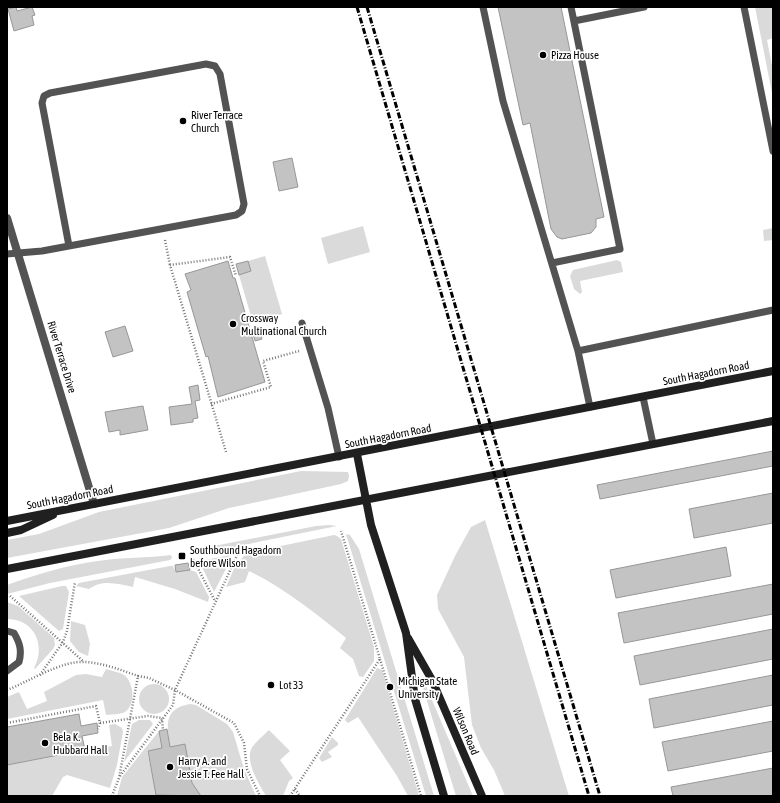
<svg xmlns="http://www.w3.org/2000/svg" width="780" height="803" viewBox="0 0 780 803" font-family="'Asap Condensed',sans-serif">
<style>
.green{fill:#dadada}
.building{fill:#c3c3c3;stroke:#979797}
.lines{fill:none;stroke-linecap:round;stroke-linejoin:round}
.path{stroke:#757575;stroke-width:2.5;stroke-dasharray:1 2;stroke-linecap:butt}
.lane{stroke:#535353;stroke-width:7}
.street{stroke:#535353;stroke-width:8}
.secondary{stroke:#202020;stroke-width:8}
.rail{stroke:#000;stroke-width:3;stroke-dasharray:6 2 1 2;stroke-linecap:butt}
.poi-dot{fill:#000;stroke:#fff;stroke-width:1.5}
.labels{text-anchor:middle;dominant-baseline:central;stroke-width:3.5;stroke-linejoin:round;paint-order:stroke}
.poi-label{font-size:11px;fill:#000;stroke:#fff;text-anchor:start}
.street-label{font-size:11px;fill:#000;stroke:#fff}
</style>
<rect width="100%" height="100%" fill="#fff"/>
<path class="green" d="M755 7H773V38L767 40 773 71V98Z
M363 226 370 252 328 264 321 238Z
M773 228V240L764 241 763 230Z
M265 256 282 314 253 323 239 275 251 271 248 261Z
M617 260 621 262 623 272 580 281 582 292 580 294 574 289 570 276 573 270Z
M301 471 348 472 349 476 348 481 341 484 229 508 169 528 7 558V540L39 534 99 512Z
M485 520 569 796H505L494 770 481 748 472 725 464 657 438 609 437 595 455 556 471 527Z
M329 525 337 526 214 551 209 547 316 526Z
M346 534 350 535 359 549 434 796H426Z
M334 535 337 536 341 539 374 647V661L363 677 359 676 353 659 340 648 346 638C315 613 286 589 249 571L245 582 226 587 236 564 247 553Z
M171 555 172 558 170 560 50 583 7 594V585C37 574 67 565 98 561 123 557 147 558 171 555Z
M230 555 231 559 214 592 202 567 205 560Z
M170 566H173L176 572 190 570 196 572 209 597 208 602 175 589 135 577 133 587C117 584 103 579 89 589L76 586 79 583Z
M62 586H66L69 592 63 629 59 631 19 596Z
M7 602 18 606 54 638 55 645 53 649 35 669 34 668C46 646 35 619 7 619Z
M71 621 85 625 90 644 88 656 79 652 70 641Z
M377 668 382 670 419 796H408L397 776 358 717 348 723 345 720Z
M106 669C112 671 119 672 124 675 134 682 136 705 125 712 119 715 112 714 106 715L103 700 7 719V697L19 692 27 709 47 701 44 692 76 675 86 674 102 677Z
M139 699a15 15 0 1 1 30 0a15 15 0 1 1-30 0Z
M424 685 426 686 473 796H456L423 688Z
M190 704 196 705 227 724 233 732 244 769 256 796H201L192 783 185 744 170 747C167 725 163 709 190 704Z
M139 720H150L153 724 124 762 132 724Z
M115 724 122 728 123 732 117 765 110 788 67 775 63 777 52 796H7V765L112 746 109 725Z
M269 730 290 751 280 760 293 778 289 781 283 796H266C259 784 243 759 253 746 258 740 264 735 269 730Z
M159 731 162 748 147 751 157 796H117L122 777Z
M332 737 338 743V745L328 752 332 757 322 762 319 758Z"/>
<path class="building" d="M16 7 17 11 32 7 35 15 32 16 34 25 14 31 8 9Z
M498 7H561L604 217 596 219V227L591 233 562 239 557 237 551 229 530 123 523 125Z
M292 158 298 187 279 191 273 162Z
M228 261 233 278H235L265 382 218 397 208 356 206 357 187 292 191 290 185 274Z
M248 261 251 271 239 275 236 264Z
M125 326 133 351 113 357 105 332Z
M259 329 262 339 255 341 252 331Z
M198 385 200 400 195 401 198 418 193 419V422L171 425 169 407 192 404 189 387Z
M143 406 148 430 120 435V430L109 432 105 412Z
M773 451V466L600 499 597 485Z
M773 493V523L694 538 689 509Z
M726 547 731 576 616 598 610 570Z
M188 563 190 570 176 572 175 565Z
M773 584V614L624 643 618 613Z
M773 629V659L640 685 634 656Z
M773 675V705L654 728 649 699Z
M79 714 81 726 97 723 98 733 82 736 85 750 7 765V727Z
M773 721V751L668 771 662 742Z
M167 729 170 747 185 744 192 783 201 796 156 795 148 751 162 748 159 731Z
M773 768V796H673L671 787Z"/>
<g class="lines">
<path class="path" d="M165 240 170 265
M211 404 271 387 263 361 299 351
M226 452 170 265 230 257 236 276
M193 559 215 601
M10 596 84 662
M380 659 421 796
M40 675 63 642 67 631 75 582
M7 690C28 682 62 660 85 662 103 663 121 670 138 676
M7 723 96 706 100 723 98 729
M100 723 148 716 162 718 163 730
M120 776 173 705 175 690 239 551
M295 789 300 796
M112 796 119 778 138 676 149 678 175 690 234 723 244 743 247 769 260 796
M290 796 380 659 341 531"/>
<path class="lane" d="M483 7 503 101 578 351 590 407
M744 7 773 151
M574 21 644 7
M7 254 42 251 236 215 242 211 244 204 220 74 215 66 206 64 50 93 44 96 42 103 69 246
M552 263 620 249 571 7
M302 323 328 408 339 457
M578 351 773 310
M643 397 653 444
M7 631 14 633C20 643 22 651 19 662L7 671"/>
<path class="street" d="M7 218 94 504"/>
<path class="secondary" d="M357 454 371 525 406 633 415 699 444 796
M7 521 773 371
M7 533 21 530 53 515
M7 569 773 421
M408 638 432 680 482 796"/>
<path class="rail" d="M357 7 589 796
M367 7 600 796"/>
</g>
<g class="poi-dot">
<circle cx="543" cy="55" r="4"/>
<circle cx="183" cy="121" r="4"/>
<circle cx="233" cy="324" r="4"/>
<rect x="178" y="552" width="8" height="8" rx="2"/>
<circle cx="271" cy="685" r="4"/>
<circle cx="390" cy="687" r="4"/>
<circle cx="45" cy="743" r="4"/>
<circle cx="170" cy="767" r="4"/>
</g>
<g class="labels">
<g class="poi-label">
<text x="551" y="55">Pizza House</text>
<text x="191" y="115">River Terrace<tspan x="191" dy="13">Church</tspan></text>
<text x="241" y="318">Crossway<tspan x="241" dy="13">Multinational Church</tspan></text>
<text x="190" y="550">Southbound Hagadorn<tspan x="190" dy="13">before Wilson</tspan></text>
<text x="398" y="681">Michigan State<tspan x="398" dy="13">University</tspan></text>
<text x="279" y="685">Lot 33</text>
<text x="53" y="737">Bela K.<tspan x="53" dy="13">Hubbard Hall</tspan></text>
<text x="178" y="761">Harry A. and<tspan x="178" dy="13">Jessie T. Fee Hall</tspan></text>
</g>
<g class="street-label">
<text transform="translate(62 357) rotate(73)">River Terrace Drive</text>
<text transform="translate(706 373) rotate(-11)">South Hagadorn Road</text>
<text transform="translate(388 436) rotate(-11)">South Hagadorn Road</text>
<text transform="translate(70 497) rotate(-11)">South Hagadorn Road</text>
<text transform="translate(466 731) rotate(67)">Wilson Road</text>
</g>
</g>
<rect width="780" height="803" fill="none" stroke="#000000" stroke-width="16"/>
</svg>
